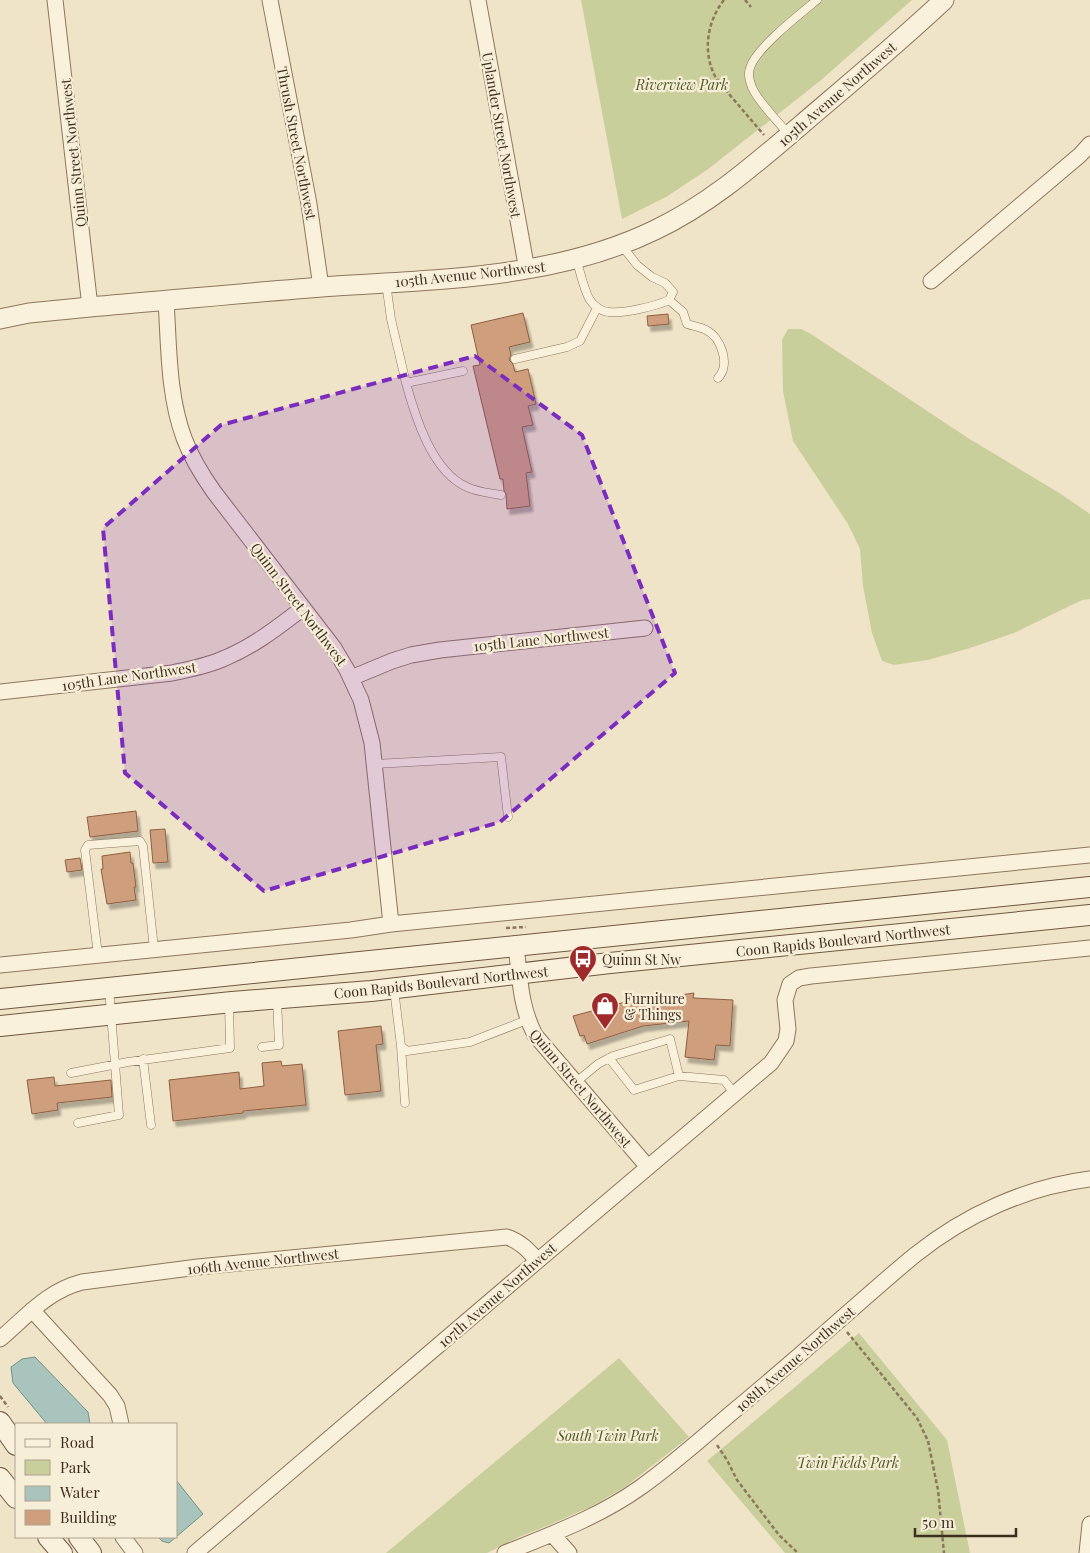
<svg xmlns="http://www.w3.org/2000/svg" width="1090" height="1553" viewBox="0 0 1090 1553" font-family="'Playfair Display',serif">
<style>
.green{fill:#c9cf9b}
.water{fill:#a9c4bc;stroke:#6f938a}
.building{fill:#cf9f7d;stroke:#8d5f41;filter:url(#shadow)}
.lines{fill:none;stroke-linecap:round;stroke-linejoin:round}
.service-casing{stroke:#8d765c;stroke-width:9}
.minor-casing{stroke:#8d765c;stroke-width:17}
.tertiary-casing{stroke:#8d765c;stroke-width:21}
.secondary-casing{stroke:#6f573f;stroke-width:22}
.path{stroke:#8d765c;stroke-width:2.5;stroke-dasharray:4 2.5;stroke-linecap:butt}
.service{stroke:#faf1dc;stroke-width:8}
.minor{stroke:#faf1dc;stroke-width:15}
.tertiary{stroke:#faf1dc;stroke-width:19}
.secondary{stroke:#faf1dc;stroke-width:20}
.marked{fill:#7b2cbf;fill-opacity:0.2;stroke:#7b2cbf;stroke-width:4;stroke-dasharray:10 6;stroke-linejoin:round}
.labels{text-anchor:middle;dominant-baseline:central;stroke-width:4.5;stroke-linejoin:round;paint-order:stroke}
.park-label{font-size:14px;font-style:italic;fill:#4d5a26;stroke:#f7eed8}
.street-label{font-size:14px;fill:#3d2e20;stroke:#f7eed8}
.poi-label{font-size:14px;fill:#3d2e20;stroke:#f7eed8;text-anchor:start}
</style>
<defs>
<filter id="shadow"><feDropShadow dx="3" dy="5.5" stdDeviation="1" flood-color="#0004"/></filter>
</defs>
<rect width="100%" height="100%" fill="#f0e4c8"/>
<path class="green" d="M581 0H912L820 81 707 170 666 197 622 219Z
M788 329H801L811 334 968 438 1061 494 1090 514V599L1082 600 1014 633 970 648 928 660 894 665 882 661 872 633 863 586 860 549 848 524 793 441 783 391 782 340Z
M859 1333 947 1440 970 1553H785L707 1461Z
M619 1358 689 1437 625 1487 592 1506 554 1523 519 1537 487 1553H386Z"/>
<path class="water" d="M35 1357 88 1412 90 1424H47L13 1383 11 1367 22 1359Z
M176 1480 203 1514 169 1543 162 1541 158 1537H176Z"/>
<path class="building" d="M523 313 530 342 509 347 511 355 509 360 513 364 515 372 528 369 536 404 528 406 533 425 522 427 532 472 526 473 530 506 507 509 506 494 504 491 503 479H500L473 366 480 365 471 325Z
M668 314 669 324 648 326 647 316Z
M136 811 138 831 90 837 87 817Z
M165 829 168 862 153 863 150 830Z
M130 852 131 863H133L136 887H134L136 900 107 904 101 869H103L102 856Z
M80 858 82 870 67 872 65 860Z
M694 993 693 998 733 1000 730 1046 716 1045 714 1060 685 1057 689 1021 643 1026 587 1044 584 1035 580 1036 573 1016 644 997 645 1000Z
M381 1026 383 1044 376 1045 381 1091 345 1095 338 1031Z
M281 1061 282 1066 302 1064 306 1105 243 1111V1113L173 1121 169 1080 239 1072 240 1089 264 1086 262 1063Z
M54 1077 55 1086 111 1080 112 1097 57 1103 58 1110 32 1114 27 1080Z"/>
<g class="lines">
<defs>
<path id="service" d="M789 135C778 121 764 108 755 93 751 87 747 75 750 68 755 49 800 14 817 0
M576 259C580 270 584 291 590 300 593 305 602 312 609 312 623 314 656 306 669 300L673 292 665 283 652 277 637 265 622 246
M386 283 391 319 406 383 463 371
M669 300 683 312 687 324C693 326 701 327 706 330 721 337 731 365 718 378
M515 359 567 347 580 341 597 308
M406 383C415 416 432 472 467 487 477 492 490 493 501 495
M375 764 501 757 508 817
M98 955 85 850 88 845 140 841 143 846 154 949
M394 989 401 1046 407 1051 470 1042 527 1020
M401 1046 405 1103
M262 1047 279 1045 277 999
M609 1058 634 1090 679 1076
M143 1059 151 1125
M71 1073 128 1062 230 1048 229 1002
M575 1083 598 1064 613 1056 670 1039 679 1076 724 1080 734 1093
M78 1123 119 1115 109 988"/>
<path id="minor" d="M55 0 90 307
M270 0 309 204 321 287
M478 0 527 270
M931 281 1080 155 1090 144
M166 301C169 346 168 395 184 438 191 457 202 475 214 492L334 648 347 670 361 700 372 743 391 924
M351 678 392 661 411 655 440 650 645 628
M0 692 172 673C190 669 208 666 225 658 254 646 278 627 303 608
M516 946C520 978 520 1006 535 1035L647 1166
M0 965 351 930 391 924 1090 855
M32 1310 110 1395 117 1406 121 1424
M0 1339C26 1317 47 1291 82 1282L198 1267 507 1237C521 1242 528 1250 537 1260
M553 1535 569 1553
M123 1537 135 1553
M195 1553C387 1390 578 1225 771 1063L786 1041 788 1029 785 1000 790 984 799 978 811 976 1090 948
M505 1553C552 1534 599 1517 641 1487 672 1465 700 1440 729 1415 765 1385 800 1355 835 1324 862 1301 888 1277 915 1255 965 1215 1026 1187 1090 1179
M1087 1553 1090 1524"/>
<path id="tertiary" d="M0 319 29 313 90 307C172 300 254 292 336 286 444 279 556 278 655 230 710 204 755 164 801 125 849 84 898 43 944 0"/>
<path id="secondary" d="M0 999 1090 887
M0 1026 232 1002 371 991 610 963 1090 915
M0 1422 16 1445
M0 1478 16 1498
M48 1537 62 1553
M79 1537 91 1553"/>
</defs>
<use href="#service" class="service-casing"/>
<use href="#minor" class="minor-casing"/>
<use href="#tertiary" class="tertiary-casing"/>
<use href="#secondary" class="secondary-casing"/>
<path class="path" d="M724 0C708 20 703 48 713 72 716 80 724 87 729 94 741 108 752 121 764 135
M745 0 751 7
M506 928 526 927
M847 1332 917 1418 928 1441 938 1490 944 1553
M0 1396 8 1407
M717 1445 727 1460 737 1480 779 1535 798 1553"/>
<use href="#service" class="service"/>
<use href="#minor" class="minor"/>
<use href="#tertiary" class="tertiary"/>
<use href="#secondary" class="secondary"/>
</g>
<path class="marked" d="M475 356 582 435 675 673 500 822 264 891 125 773 103 528 221 425Z"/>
<defs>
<symbol id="bus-pin" viewBox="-11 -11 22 30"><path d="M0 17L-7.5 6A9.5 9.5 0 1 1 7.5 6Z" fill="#9e2a2b" stroke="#f7eed8"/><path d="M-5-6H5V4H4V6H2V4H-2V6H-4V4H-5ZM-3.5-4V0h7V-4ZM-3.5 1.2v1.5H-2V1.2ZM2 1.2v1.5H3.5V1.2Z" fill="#fff"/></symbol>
<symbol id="shop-pin" viewBox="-11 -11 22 30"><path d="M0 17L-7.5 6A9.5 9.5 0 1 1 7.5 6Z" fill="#9e2a2b" stroke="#f7eed8"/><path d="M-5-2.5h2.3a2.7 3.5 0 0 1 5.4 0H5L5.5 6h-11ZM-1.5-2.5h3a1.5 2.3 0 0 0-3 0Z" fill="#fff"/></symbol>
</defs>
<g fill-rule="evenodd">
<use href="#bus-pin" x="567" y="943" width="32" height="43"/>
<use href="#shop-pin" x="589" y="990" width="32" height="43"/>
</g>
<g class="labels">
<g class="park-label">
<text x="682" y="84">Riverview Park</text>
<text x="608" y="1435">South Twin Park</text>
<text x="848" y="1462">Twin Fields Park</text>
</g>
<g class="street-label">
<text transform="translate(837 94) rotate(-41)">105th Avenue Northwest</text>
<text transform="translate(502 135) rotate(80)">Uplander Street Northwest</text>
<text transform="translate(297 143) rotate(79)">Thrush Street Northwest</text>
<text transform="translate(73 153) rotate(-96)">Quinn Street Northwest</text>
<text transform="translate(470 274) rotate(-6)">105th Avenue Northwest</text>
<text transform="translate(299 604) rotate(53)">Quinn Street Northwest</text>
<text transform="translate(541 639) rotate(-6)">105th Lane Northwest</text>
<text transform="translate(129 676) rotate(-8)">105th Lane Northwest</text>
<text transform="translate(843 940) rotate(-6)">Coon Rapids Boulevard Northwest</text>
<text transform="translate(441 982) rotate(-6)">Coon Rapids Boulevard Northwest</text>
<text transform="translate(581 1088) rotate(50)">Quinn Street Northwest</text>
<text transform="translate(263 1261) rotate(-6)">106th Avenue Northwest</text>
<text transform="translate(497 1295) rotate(-41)">107th Avenue Northwest</text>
<text transform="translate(795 1359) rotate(-41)">108th Avenue Northwest</text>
</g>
<g class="poi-label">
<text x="602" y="959">Quinn St Nw</text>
<text x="624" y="998">Furniture<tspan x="624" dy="16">&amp; Things</tspan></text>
</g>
</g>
<rect x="15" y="1423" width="162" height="115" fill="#f7eed8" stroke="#ada18e"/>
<rect x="25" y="1439" width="25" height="8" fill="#faf1dc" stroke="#ada18e"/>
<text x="60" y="1448" font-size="15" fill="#3d2e20">Road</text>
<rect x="25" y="1460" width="25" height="15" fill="#c9cf9b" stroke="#ada18e"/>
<text x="60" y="1473" font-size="15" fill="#3d2e20">Park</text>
<rect x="25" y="1486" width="25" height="15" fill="#a9c4bc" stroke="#ada18e"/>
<text x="60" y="1498" font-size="15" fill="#3d2e20">Water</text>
<rect x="25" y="1510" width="25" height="15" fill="#cf9f7d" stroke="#ada18e"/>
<text x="60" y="1523" font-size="15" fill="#3d2e20">Building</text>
<path d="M915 1528v8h101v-8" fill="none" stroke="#3d2e20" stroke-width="2.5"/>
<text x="922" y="1528" font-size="15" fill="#3d2e20" stroke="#f7eed8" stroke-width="4" paint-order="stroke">50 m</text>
</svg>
